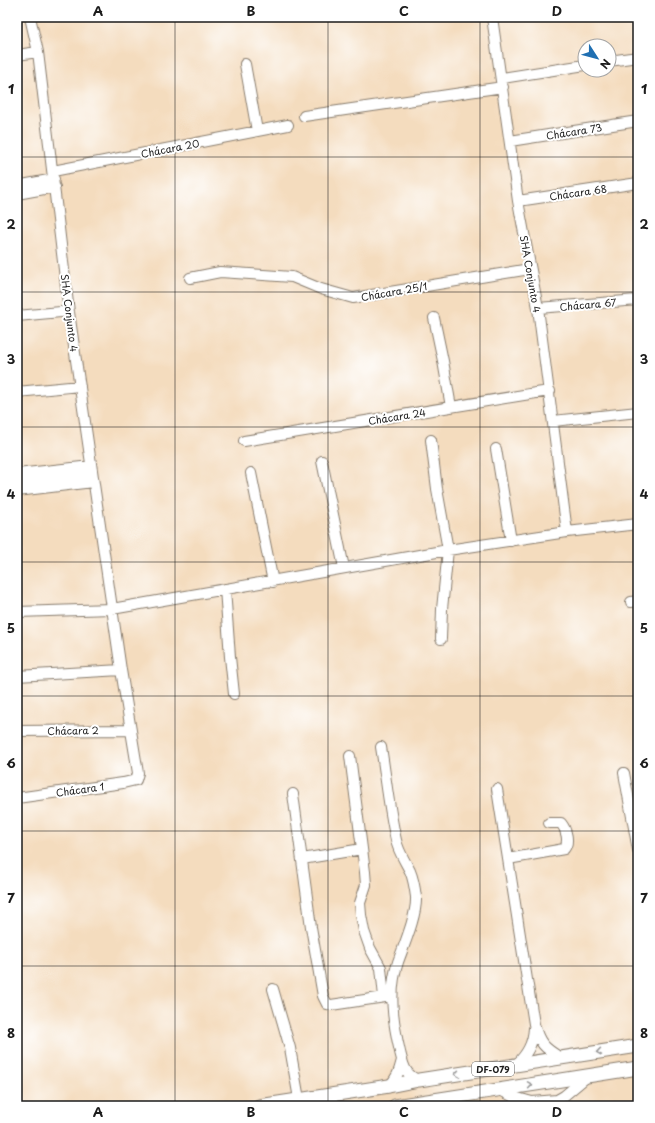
<svg xmlns="http://www.w3.org/2000/svg" width="655" height="1123" viewBox="0 0 655 1123" font-family="'Playpen Sans',sans-serif">
<style>
.lines{fill:none;stroke-linecap:round;stroke-linejoin:round}
.minor-casing{stroke:#887c6d;stroke-width:12}
.major-casing{stroke:#887c6d;stroke-width:15}
.minor{stroke:#fff;stroke-width:10}
.major{stroke:#fff;stroke-width:13}
.oneway{stroke:#999}
.grid{fill:none;stroke:#1c1c1c;stroke-width:1;stroke-opacity:0.55}
.labels{text-anchor:middle;dominant-baseline:central;stroke-width:4;stroke-linejoin:round;paint-order:stroke}
.shield{fill:#fff;stroke:#606060;stroke-width:1}
.shield-label{font-size:9px;font-weight:bold;fill:#1c1c1c}
.street-label{font-size:10px;fill:#1c1c1c;stroke:#fff}
.neatline{fill:none;stroke:#1c1c1c;stroke-width:1.5}
.grid-label{font-size:13px;text-anchor:middle;font-weight:bold;fill:#1c1c1c}
</style>
<rect width="100%" height="100%" fill="#fff"/>
<filter id="ink" filterUnits="userSpaceOnUse"><feTurbulence type="fractalNoise" baseFrequency=".025" numOctaves="2"/><feDisplacementMap in="SourceGraphic" scale="8" xChannelSelector="R" yChannelSelector="G"/><feConvolveMatrix kernelMatrix="1 2 1 2 8 2 1 2 1" color-interpolation-filters="sRGB"/></filter>
<filter id="wash" filterUnits="userSpaceOnUse"><feTurbulence type="fractalNoise" baseFrequency=".012" numOctaves="4" result="noise"/><feDisplacementMap in="SourceGraphic" scale="16" xChannelSelector="R" yChannelSelector="G"/><feGaussianBlur stdDeviation="0.9" result="paint"/><feColorMatrix in="noise" values="0 0 0 0 0 0 0 0 0 0 0 0 0 0 0 0 0 1.4 0 .05"/><feComposite in="paint" operator="in"/></filter>
<g filter="url(#wash)">
<rect width="100%" height="100%" fill="#f4dcbe"/>
</g>
<g filter="url(#ink)">
<g class="lines">
<defs>
<path id="minor" d="M492 17 518 201 538 308 567 532
M17 55 38 52
M609 61 638 57
M245 64 257 131
M502 78 585 65
M304 116 503 87
M510 141 638 121
M53 171 288 125
M17 186 54 179
M17 194 55 187
M518 201 638 183
M190 278 220 272 292 277 321 289 353 298 530 269
M538 308 638 300
M17 316 61 312H69
M434 318 443 361 451 407
M17 392 80 386
M553 421 638 412
M431 440 437 489 448 550 442 609 441 639
M244 441 536 393 550 391
M496 449 511 541
M322 461 344 568
M251 473 273 582
M17 474 91 466
M17 483 92 476
M17 491 93 482
M225 589 230 657 234 694
M631 602 638 601
M17 612 112 609 448 550 567 532 638 524
M17 676 121 670
M17 731 130 730
M381 747C386 778 389 809 396 840 398 851 405 861 410 871 413 878 415 889 416 897 417 915 404 945 398 962 388 991 393 1022 400 1052 403 1064 405 1076 419 1080
M350 756 365 872 366 885 360 903 361 915 364 931 370 948 381 968 384 997
M624 773 638 850
M497 789 534 1024C539 1043 544 1048 561 1058
M293 794 311 927 323 996 327 1004 331 1005 392 996
M17 798 123 783 136 780 138 773 121 670 69 312 38 52 30 17
M302 859 362 849
M508 859 564 849C570 842 566 829 561 823H549
M273 989 290 1048 299 1099
M516 1065C527 1054 533 1044 534 1028
M389 1086C397 1078 399 1072 402 1060
M500 1090 514 1097 532 1102 557 1100 564 1096 589 1075"/>
<path id="major" d="M259 1106 389 1086 419 1080 638 1046
M395 1106 638 1068"/>
</defs>
<use href="#minor" class="minor-casing"/>
<use href="#major" class="major-casing"/>
<use href="#minor" class="minor"/>
<use href="#major" class="major"/>
</g>
<defs><path id="oneway-chevron" d="M-2-3.5L2.5 0L-2 3.5" fill="none" stroke-width="1.6" stroke-linecap="round" stroke-linejoin="round"/></defs>
<g class="oneway">
<use href="#oneway-chevron" transform="translate(599 1052) rotate(171)"/>
<use href="#oneway-chevron" transform="translate(457 1074) rotate(171)"/>
<use href="#oneway-chevron" transform="translate(530 1085) rotate(-9)"/>
</g>
</g>
<path class="grid" d="M175 17V1106M328 17V1106M480 17V1106M17 157H638M17 292H638M17 427H638M17 562H638M17 696H638M17 831H638M17 966H638"/>
<g class="labels">
<rect class="shield" x="472" y="1062" width="42" height="14" rx="3"/>
<g class="shield-label">
<text x="493" y="1069">DF-079</text>
</g>
<g class="street-label">
<text transform="translate(574 131) rotate(-9)">Chácara 73</text>
<text transform="translate(170 148) rotate(-11)">Chácara 20</text>
<text transform="translate(578 192) rotate(-8)">Chácara 68</text>
<text transform="translate(531 274) rotate(80)">SHA Conjunto 4</text>
<text transform="translate(394 291) rotate(-10)">Chácara 25/1</text>
<text transform="translate(588 304) rotate(-5)">Chácara 67</text>
<text transform="translate(70 313) rotate(83)">SHA Conjunto 4</text>
<text transform="translate(397 416) rotate(-9)">Chácara 24</text>
<text transform="translate(73 730) rotate(-1)">Chácara 2</text>
<text transform="translate(80 789) rotate(-8)">Chácara 1</text>
</g>
</g>
<rect width="655" height="1123" fill="none" stroke="#fff" stroke-width="44"/>
<g transform="translate(597 58) rotate(126)"><circle r="19" fill="#ffffff" stroke="#a4a4a4"/>
<path d="M0-3L7 15L0 10L-7 15Z" fill="#1f6fb2"/>
<text y="-6" font-size="11" font-weight="bold" text-anchor="middle" fill="#1c1c1c">N</text>
</g>
<rect x="22" y="22" width="611" height="1079" class="neatline"/>
<g class="grid-label">
<text x="98" y="16">A</text>
<text x="251" y="16">B</text>
<text x="404" y="16">C</text>
<text x="557" y="16">D</text>
<text x="11" y="94">1</text>
<text x="644" y="94">1</text>
<text x="11" y="229">2</text>
<text x="644" y="229">2</text>
<text x="11" y="364">3</text>
<text x="644" y="364">3</text>
<text x="11" y="499">4</text>
<text x="644" y="499">4</text>
<text x="11" y="633">5</text>
<text x="644" y="633">5</text>
<text x="11" y="768">6</text>
<text x="644" y="768">6</text>
<text x="11" y="903">7</text>
<text x="644" y="903">7</text>
<text x="11" y="1038">8</text>
<text x="644" y="1038">8</text>
<text x="98" y="1117">A</text>
<text x="251" y="1117">B</text>
<text x="404" y="1117">C</text>
<text x="557" y="1117">D</text>
</g>
</svg>
